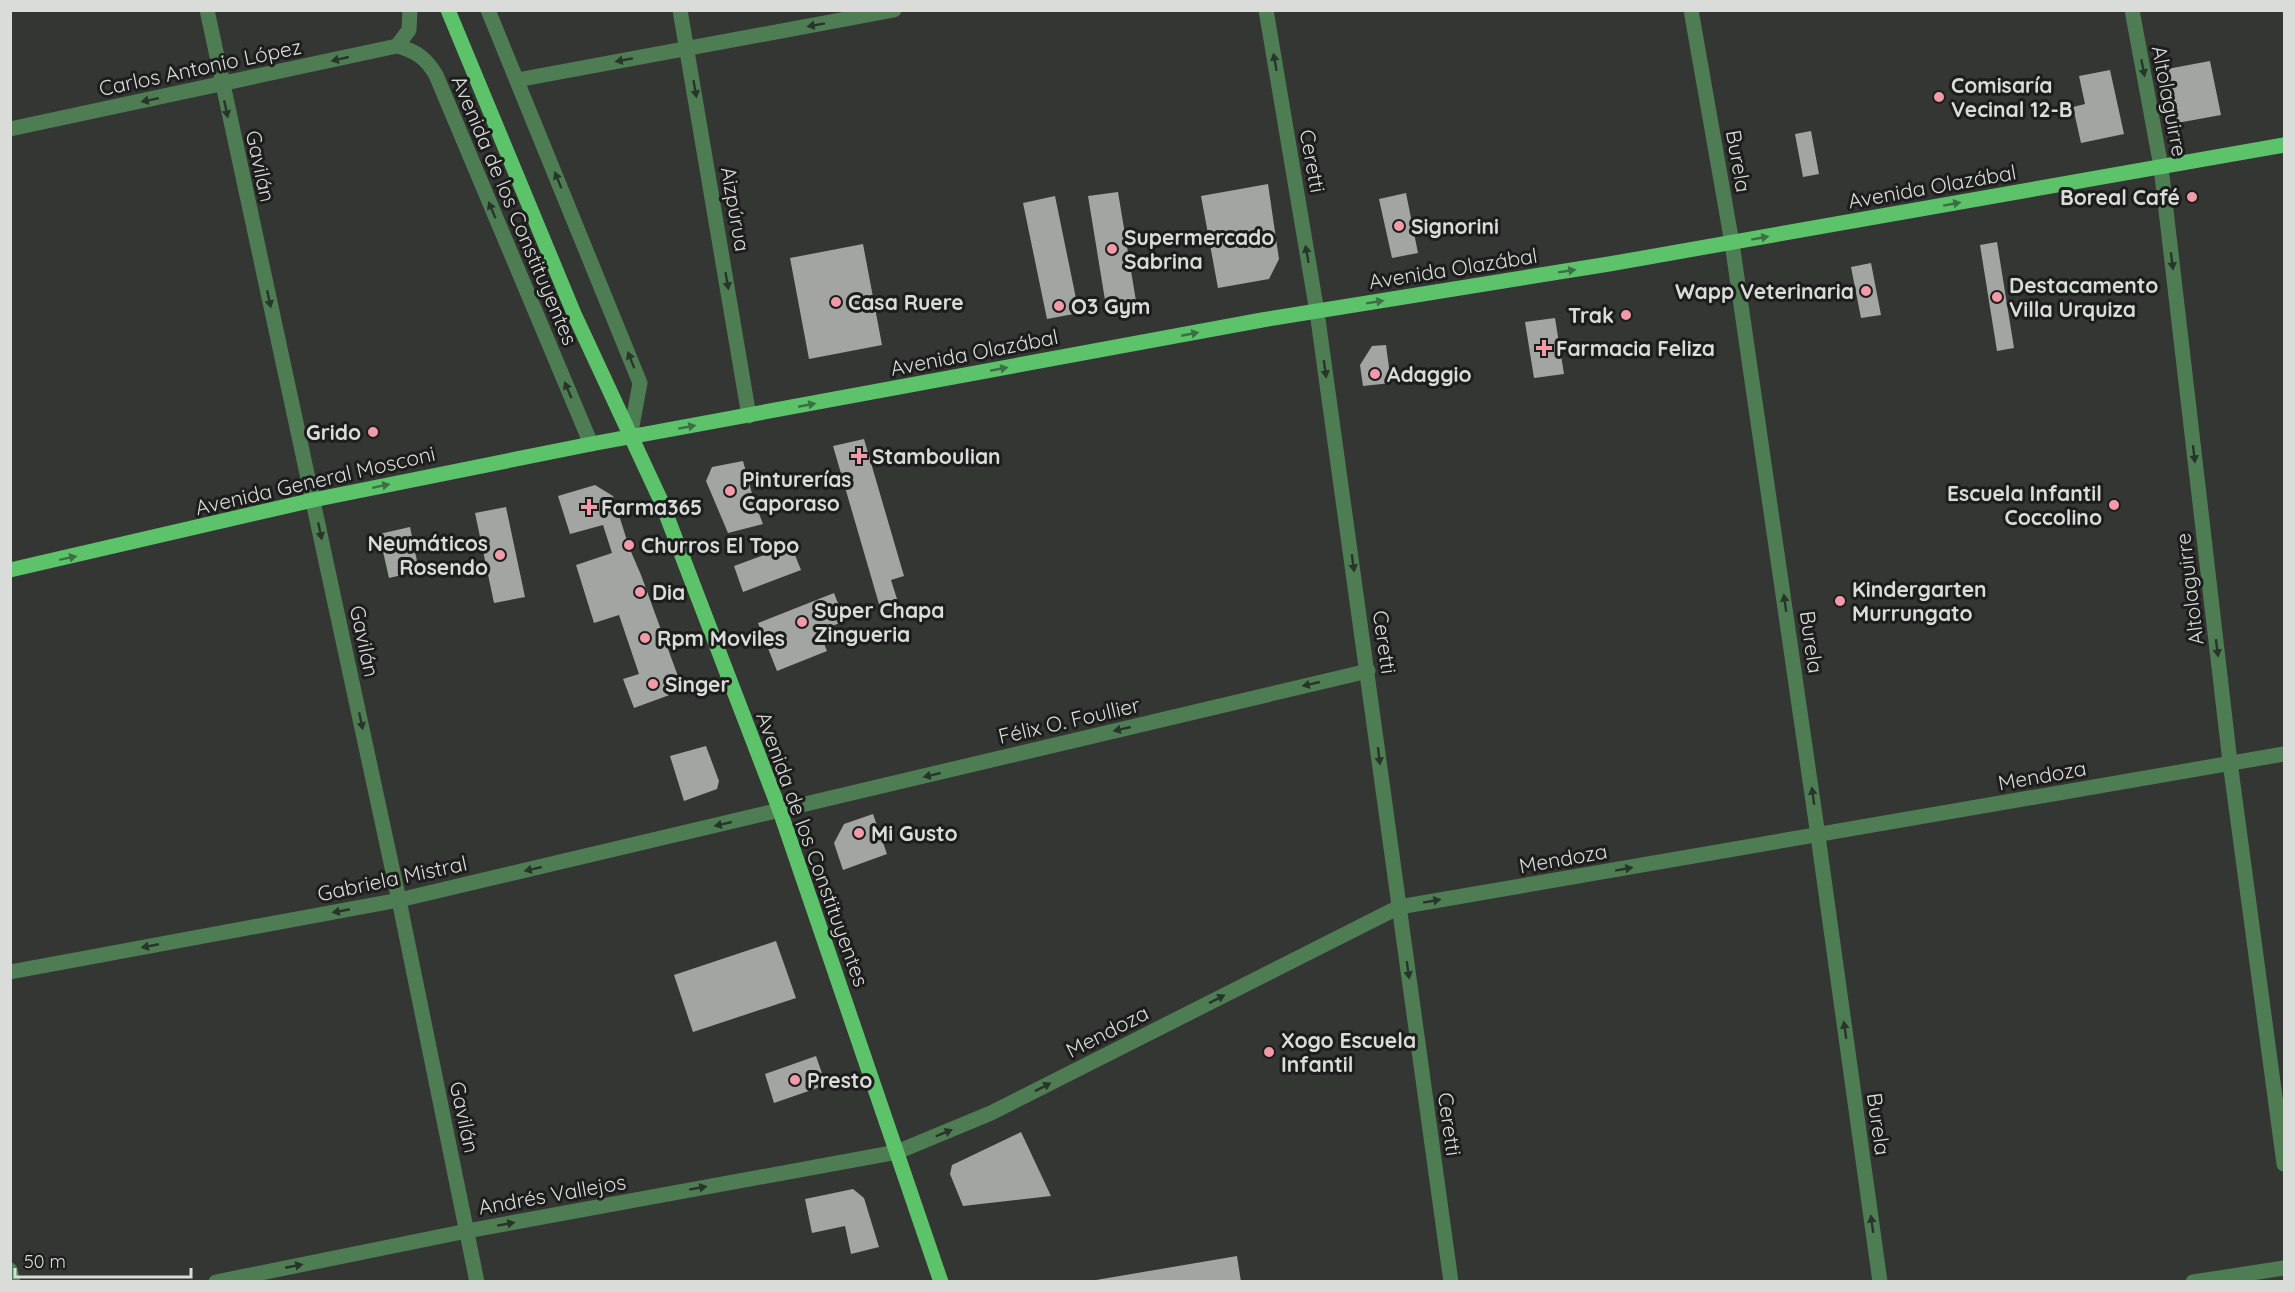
<svg xmlns="http://www.w3.org/2000/svg" width="2295" height="1292" viewBox="0 0 2295 1292" font-family="Quicksand,sans-serif">
<style>
.building{fill:#a2a5a2}
.lines{fill:none;stroke-linecap:round;stroke-linejoin:round}
.minor{stroke:#4e7d53;stroke-width:15}
.major{stroke:#5cc36b;stroke-width:15}
.oneway{fill:#28352a}
.oneway2{fill:#3c7044}
.poi-dot{fill:#f39aa8;stroke:#1c1d1c;stroke-width:2}
.labels{text-anchor:middle;dominant-baseline:central;stroke-width:6;stroke-linejoin:round;paint-order:stroke}
.street-label{font-size:21px;fill:#dadcda;stroke:#1c1d1c}
.poi-label{font-size:21px;font-weight:bold;fill:#dadcda;stroke:#1c1d1c;text-anchor:start}
</style>
<rect width="100%" height="100%" fill="#343634"/>
<path class="building" d="M2210 61 2221 115 2177 123 2167 69Z
M2110 70 2124 134 2081 143 2073 107 2085 104 2079 76Z
M1811 131 1819 174 1803 177 1795 134Z
M1268 184 1279 259 1269 279 1218 288 1201 196Z
M1118 192 1136 301 1106 306 1088 196Z
M1406 193 1418 253 1392 258 1379 199Z
M1055 196 1079 313 1047 319 1023 203Z
M1997 242 2014 348 1997 351 1980 245Z
M863 244 882 345 809 359 790 258Z
M1871 263 1881 315 1861 318 1851 267Z
M1555 318 1564 374 1534 378 1525 322Z
M1386 345 1391 383 1363 386 1360 365 1372 346Z
M864 439 904 576 891 580 897 599 879 604 833 446Z
M743 461 754 501 763 524 728 533 706 481 712 467Z
M595 485 613 496 629 547 641 575 683 690 634 708 623 679 639 674 619 615 594 623 576 565 612 553 603 525 570 534 558 496Z
M506 507 525 597 494 603 475 513Z
M410 527 419 571 389 578 379 534Z
M791 545 801 570 743 592 734 566Z
M834 593 845 621 819 631 827 651 777 671 758 623Z
M706 746 719 781 717 789 684 801 670 756Z
M873 814 887 854 843 870 834 843 844 824Z
M776 941 796 998 693 1032 674 975Z
M816 1056 826 1085 774 1103 765 1074Z
M1021 1132 1051 1196 963 1206 950 1174 952 1165Z
M853 1189 864 1198 879 1247 851 1254 845 1226 812 1233 805 1199Z
M1237 1256 1241 1282H1096V1280Z"/>
<g class="lines">
<path class="minor" d="M207 10 399 900 477 1282
M488 10 640 383 630 437
M680 10 749 416
M1266 10 1317 312 1451 1282
M1691 10 1732 243 1818 836 1880 1282
M2132 10 2161 167 2230 762 2284 1164
M397 46 409 30 410 10
M517 80 894 10
M10 129 397 46C416 51 426 58 436 75L591 444
M10 972 399 900 1368 671
M10 1270 13 1282
M216 1282 467 1231 897 1152 991 1113 1399 907 2284 754
M2193 1282 2284 1268"/>
<path class="major" d="M448 10 575 316 661 501 780 811 941 1282
M10 570 313 500 591 444 1262 320 1609 264 2284 145"/>
</g>
<defs><path id="oneway-solid" d="M-6-.8H1V-3.2L6.5 0L1 3.2V.8H-6Z" transform="scale(1.5)"/></defs>
<g class="oneway">
<use href="#oneway-solid" transform="translate(816 25) rotate(170)"/>
<use href="#oneway-solid" transform="translate(340 59) rotate(167)"/>
<use href="#oneway-solid" transform="translate(624 60) rotate(170)"/>
<use href="#oneway-solid" transform="translate(1275 62) rotate(-100)"/>
<use href="#oneway-solid" transform="translate(2143 68) rotate(79)"/>
<use href="#oneway-solid" transform="translate(695 89) rotate(80)"/>
<use href="#oneway-solid" transform="translate(150 100) rotate(168)"/>
<use href="#oneway-solid" transform="translate(226 109) rotate(78)"/>
<use href="#oneway-solid" transform="translate(558 180) rotate(-112)"/>
<use href="#oneway-solid" transform="translate(492 210) rotate(-113)"/>
<use href="#oneway-solid" transform="translate(1307 254) rotate(-100)"/>
<use href="#oneway-solid" transform="translate(2172 261) rotate(83)"/>
<use href="#oneway-solid" transform="translate(727 281) rotate(80)"/>
<use href="#oneway-solid" transform="translate(269 299) rotate(78)"/>
<use href="#oneway-solid" transform="translate(631 360) rotate(-112)"/>
<use href="#oneway-solid" transform="translate(1325 369) rotate(82)"/>
<use href="#oneway-solid" transform="translate(568 390) rotate(-113)"/>
<use href="#oneway-solid" transform="translate(2194 454) rotate(83)"/>
<use href="#oneway-solid" transform="translate(320 531) rotate(78)"/>
<use href="#oneway-solid" transform="translate(1353 563) rotate(82)"/>
<use href="#oneway-solid" transform="translate(1785 603) rotate(-98)"/>
<use href="#oneway-solid" transform="translate(2217 648) rotate(83)"/>
<use href="#oneway-solid" transform="translate(1311 684) rotate(167)"/>
<use href="#oneway-solid" transform="translate(361 721) rotate(78)"/>
<use href="#oneway-solid" transform="translate(1122 729) rotate(167)"/>
<use href="#oneway-solid" transform="translate(1379 756) rotate(83)"/>
<use href="#oneway-solid" transform="translate(932 775) rotate(167)"/>
<use href="#oneway-solid" transform="translate(1813 796) rotate(-98)"/>
<use href="#oneway-solid" transform="translate(723 824) rotate(167)"/>
<use href="#oneway-solid" transform="translate(533 869) rotate(167)"/>
<use href="#oneway-solid" transform="translate(1624 869) rotate(-10)"/>
<use href="#oneway-solid" transform="translate(1432 901) rotate(-10)"/>
<use href="#oneway-solid" transform="translate(341 911) rotate(169)"/>
<use href="#oneway-solid" transform="translate(150 946) rotate(169)"/>
<use href="#oneway-solid" transform="translate(1408 970) rotate(82)"/>
<use href="#oneway-solid" transform="translate(1217 999) rotate(-27)"/>
<use href="#oneway-solid" transform="translate(1845 1030) rotate(-98)"/>
<use href="#oneway-solid" transform="translate(1043 1087) rotate(-27)"/>
<use href="#oneway-solid" transform="translate(944 1133) rotate(-22)"/>
<use href="#oneway-solid" transform="translate(698 1188) rotate(-10)"/>
<use href="#oneway-solid" transform="translate(506 1224) rotate(-10)"/>
<use href="#oneway-solid" transform="translate(1872 1224) rotate(-98)"/>
<use href="#oneway-solid" transform="translate(294 1266) rotate(-11)"/>
</g>
<g class="oneway2">
<use href="#oneway-solid" transform="translate(1952 204) rotate(-10)"/>
<use href="#oneway-solid" transform="translate(1760 238) rotate(-10)"/>
<use href="#oneway-solid" transform="translate(1567 271) rotate(-9)"/>
<use href="#oneway-solid" transform="translate(1375 302) rotate(-9)"/>
<use href="#oneway-solid" transform="translate(1190 334) rotate(-11)"/>
<use href="#oneway-solid" transform="translate(999 369) rotate(-11)"/>
<use href="#oneway-solid" transform="translate(807 405) rotate(-11)"/>
<use href="#oneway-solid" transform="translate(687 427) rotate(-10)"/>
<use href="#oneway-solid" transform="translate(381 486) rotate(-12)"/>
<use href="#oneway-solid" transform="translate(68 558) rotate(-12)"/>
</g>
<g class="poi-dot">
<circle cx="1939" cy="97" r="6"/>
<circle cx="2192" cy="197" r="6"/>
<circle cx="1399" cy="226" r="6"/>
<circle cx="1112" cy="249" r="6"/>
<circle cx="1866" cy="291" r="6"/>
<circle cx="1997" cy="297" r="6"/>
<circle cx="836" cy="302" r="6"/>
<circle cx="1059" cy="306" r="6"/>
<circle cx="1626" cy="315" r="6"/>
<path d="M1541 339h6v6h6v6h-6v6h-6v-6h-6v-6h6z"/>
<circle cx="1375" cy="374" r="6"/>
<circle cx="373" cy="432" r="6"/>
<path d="M856 447h6v6h6v6h-6v6h-6v-6h-6v-6h6z"/>
<circle cx="730" cy="491" r="6"/>
<circle cx="2114" cy="505" r="6"/>
<path d="M586 498h6v6h6v6h-6v6h-6v-6h-6v-6h6z"/>
<circle cx="629" cy="545" r="6"/>
<circle cx="500" cy="555" r="6"/>
<circle cx="640" cy="592" r="6"/>
<circle cx="1840" cy="601" r="6"/>
<circle cx="802" cy="622" r="6"/>
<circle cx="645" cy="638" r="6"/>
<circle cx="653" cy="684" r="6"/>
<circle cx="859" cy="833" r="6"/>
<circle cx="1269" cy="1052" r="6"/>
<circle cx="795" cy="1080" r="6"/>
</g>
<g class="labels">
<g class="street-label">
<text transform="translate(200 67) rotate(-12)">Carlos Antonio López</text>
<text transform="translate(2170 101) rotate(79)">Altolaguirre</text>
<text transform="translate(1313 161) rotate(80)">Ceretti</text>
<text transform="translate(1739 161) rotate(80)">Burela</text>
<text transform="translate(261 166) rotate(78)">Gavilán</text>
<text transform="translate(1932 186) rotate(-10)">Avenida Olazábal</text>
<text transform="translate(736 209) rotate(80)">Aizpúrua</text>
<text transform="translate(515 210) rotate(67)">Avenida de los Constituyentes</text>
<text transform="translate(1453 268) rotate(-9)">Avenida Olazábal</text>
<text transform="translate(974 352) rotate(-11)">Avenida Olazábal</text>
<text transform="translate(315 480) rotate(-13)">Avenida General Mosconi</text>
<text transform="translate(2189 589) rotate(-97)">Altolaguirre</text>
<text transform="translate(365 641) rotate(78)">Gavilán</text>
<text transform="translate(1385 642) rotate(82)">Ceretti</text>
<text transform="translate(1812 642) rotate(82)">Burela</text>
<text transform="translate(1069 720) rotate(-13)">Félix O. Foullier</text>
<text transform="translate(2042 775) rotate(-10)">Mendoza</text>
<text transform="translate(813 849) rotate(70)">Avenida de los Constituyentes</text>
<text transform="translate(1563 858) rotate(-10)">Mendoza</text>
<text transform="translate(392 878) rotate(-12)">Gabriela Mistral</text>
<text transform="translate(1107 1031) rotate(-27)">Mendoza</text>
<text transform="translate(465 1117) rotate(78)">Gavilán</text>
<text transform="translate(1450 1124) rotate(82)">Ceretti</text>
<text transform="translate(1879 1124) rotate(82)">Burela</text>
<text transform="translate(552 1194) rotate(-10)">Andrés Vallejos</text>
</g>
<g class="poi-label">
<text x="1951" y="85">Comisaría<tspan x="1951" dy="24">Vecinal 12-B</tspan></text>
<text x="2180" y="197" text-anchor="end">Boreal Café</text>
<text x="1411" y="226">Signorini</text>
<text x="1124" y="237">Supermercado<tspan x="1124" dy="24">Sabrina</tspan></text>
<text x="2009" y="285">Destacamento<tspan x="2009" dy="24">Villa Urquiza</tspan></text>
<text x="1854" y="291" text-anchor="end">Wapp Veterinaria</text>
<text x="848" y="302">Casa Ruere</text>
<text x="1071" y="306">O3 Gym</text>
<text x="1614" y="315" text-anchor="end">Trak</text>
<text x="1556" y="348">Farmacia Feliza</text>
<text x="1387" y="374">Adaggio</text>
<text x="361" y="432" text-anchor="end">Grido</text>
<text x="872" y="456">Stamboulian</text>
<text x="742" y="479">Pinturerías<tspan x="742" dy="24">Caporaso</tspan></text>
<text x="2102" y="493" text-anchor="end">Escuela Infantil<tspan x="2102" dy="24">Coccolino</tspan></text>
<text x="601" y="507">Farma365</text>
<text x="488" y="543" text-anchor="end">Neumáticos<tspan x="488" dy="24">Rosendo</tspan></text>
<text x="641" y="545">Churros El Topo</text>
<text x="1852" y="589">Kindergarten<tspan x="1852" dy="24">Murrungato</tspan></text>
<text x="652" y="592">Dia</text>
<text x="814" y="610">Super Chapa<tspan x="814" dy="24">Zingueria</tspan></text>
<text x="657" y="638">Rpm Moviles</text>
<text x="665" y="684">Singer</text>
<text x="871" y="833">Mi Gusto</text>
<text x="1281" y="1040">Xogo Escuela<tspan x="1281" dy="24">Infantil</tspan></text>
<text x="807" y="1080">Presto</text>
</g>
</g>
<rect width="2295" height="1292" fill="none" stroke="#dadcda" stroke-width="24"/>
<path d="M15 1268v9h176v-9" fill="none" stroke="#dadcda" stroke-width="3"/>
<text x="24" y="1268" font-size="18" fill="#dadcda" stroke="#1c1d1c" stroke-width="4.5" paint-order="stroke">50 m</text>
</svg>
